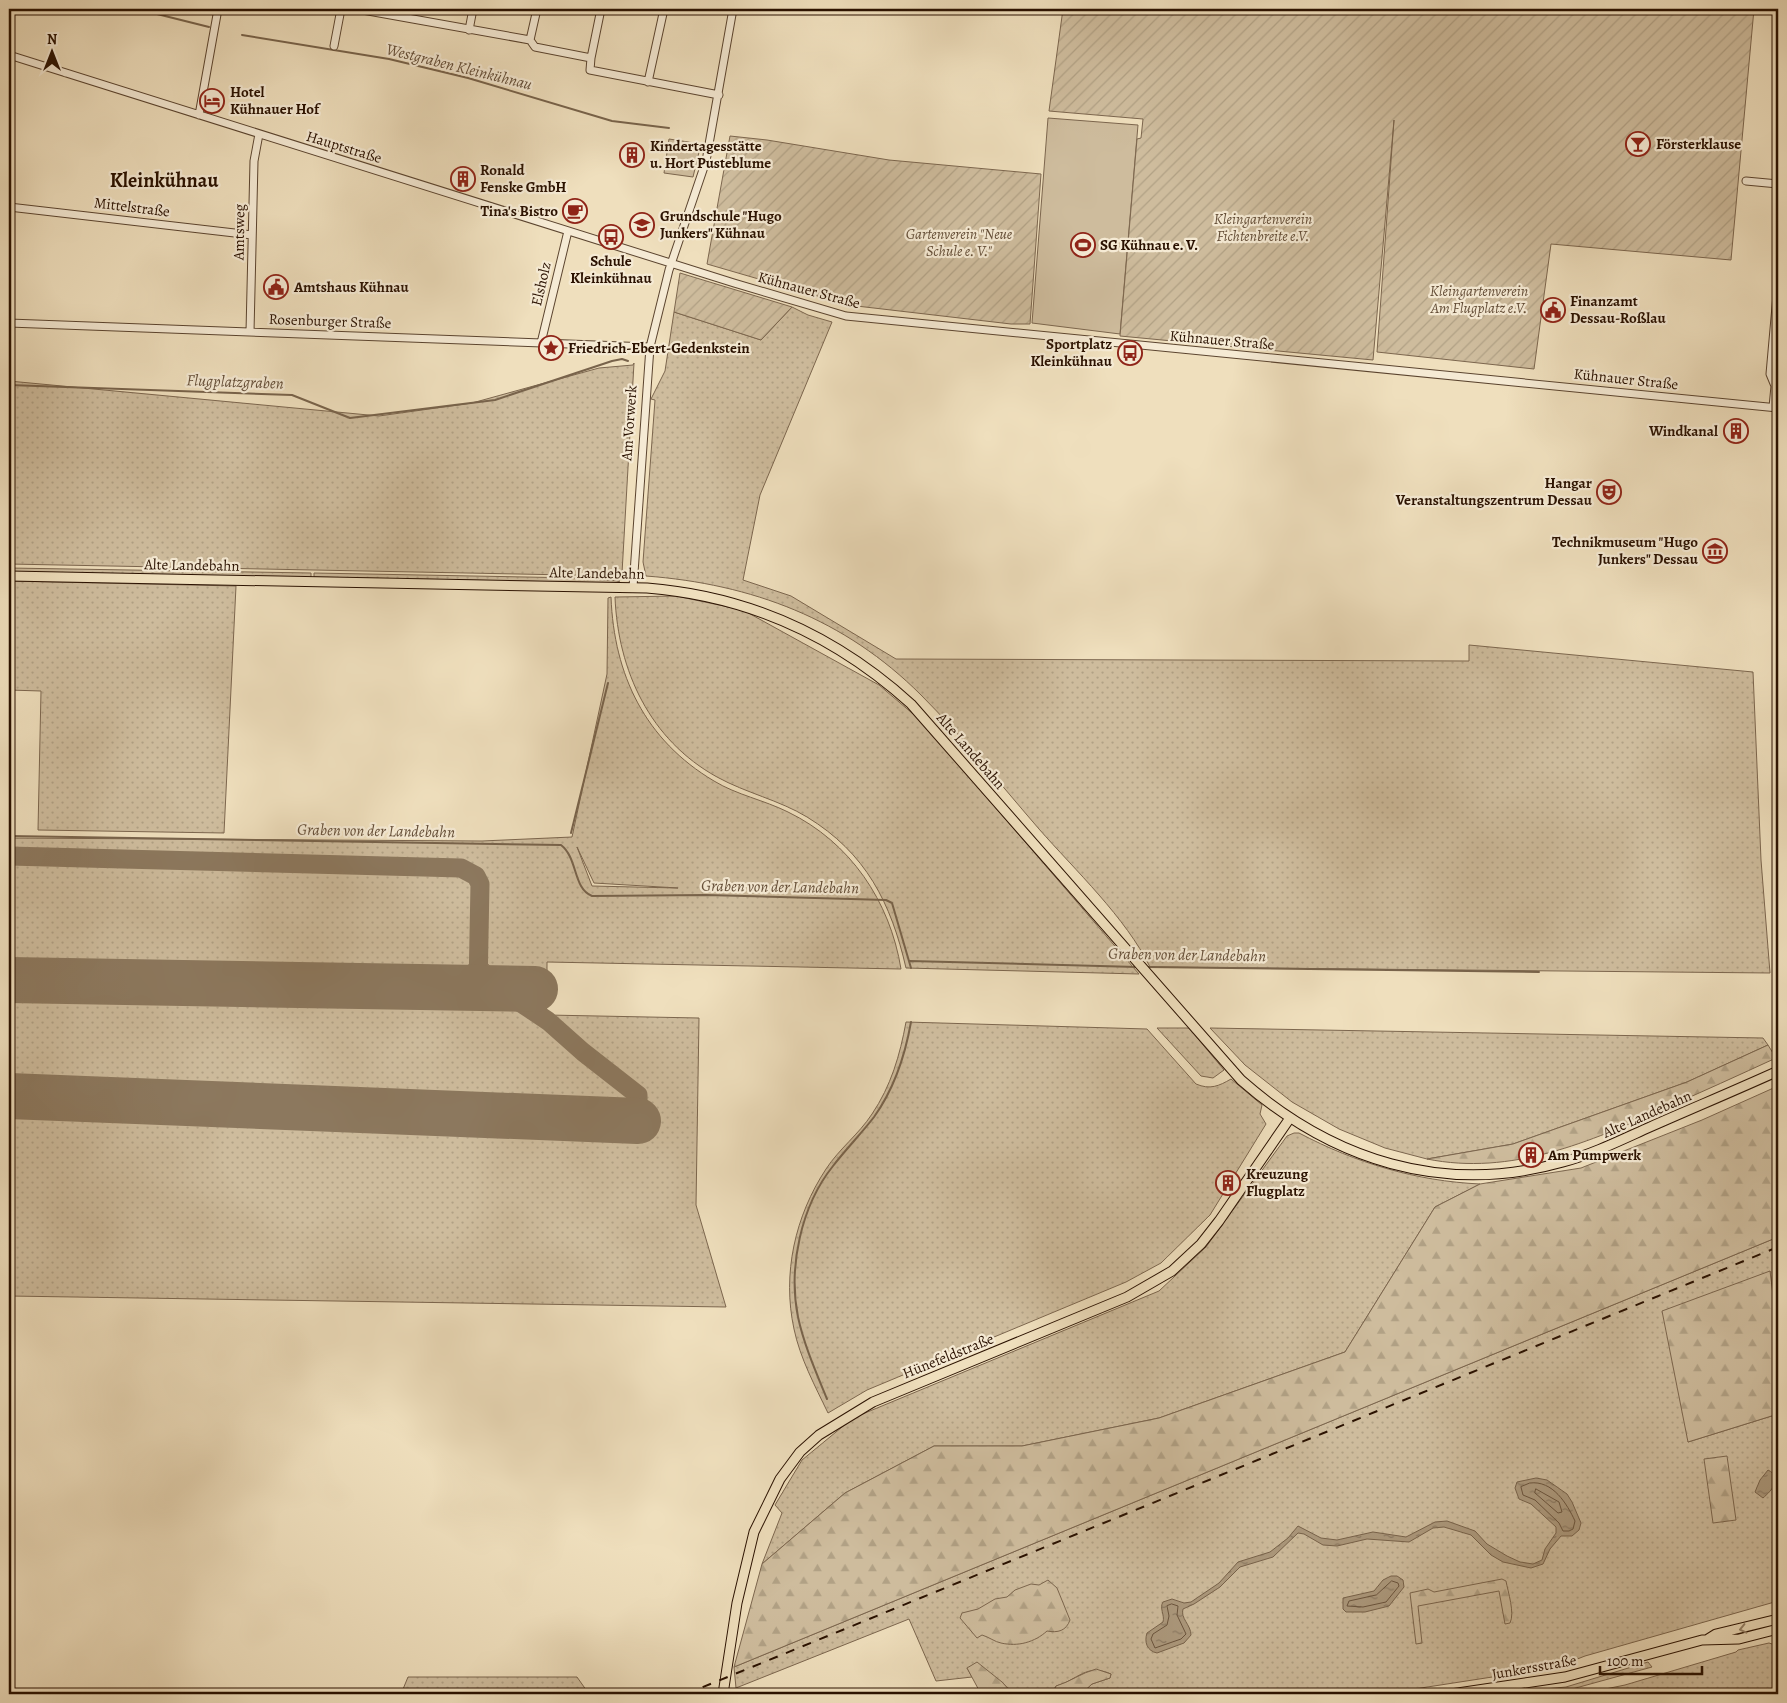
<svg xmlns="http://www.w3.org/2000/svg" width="1787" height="1703" viewBox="0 0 1787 1703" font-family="Alegreya,serif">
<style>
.grass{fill:url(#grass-dots);stroke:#7c664e;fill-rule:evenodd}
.forest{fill:url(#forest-firs);stroke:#7c664e}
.park{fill:#cebc9d;stroke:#7c664e}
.garden{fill:url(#garden-furrows);stroke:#7c664e}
.water{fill:url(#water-ripples);stroke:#78634b}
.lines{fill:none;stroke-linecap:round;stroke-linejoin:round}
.shore{stroke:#6b553e;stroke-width:1}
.stream{stroke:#78634b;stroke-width:2}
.taxiway{stroke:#8c785e;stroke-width:19}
.runway{stroke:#8c785e;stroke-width:46}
.minor-casing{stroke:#5b442f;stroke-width:9}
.major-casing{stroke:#2a1100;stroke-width:11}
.minor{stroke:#f5ead4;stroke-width:7}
.major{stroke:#efdfbd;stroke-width:9}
.rail{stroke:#2a1100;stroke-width:2;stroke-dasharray:9 9;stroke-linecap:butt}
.oneway{stroke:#968268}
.labels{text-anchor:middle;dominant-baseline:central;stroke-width:4.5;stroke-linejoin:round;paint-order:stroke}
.poi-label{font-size:15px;font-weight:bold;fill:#2a1100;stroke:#f5ead4;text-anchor:start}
.street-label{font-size:15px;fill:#2a1100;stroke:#f5ead4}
.park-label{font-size:15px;font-style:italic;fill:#634d37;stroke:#f5ead4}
.water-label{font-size:16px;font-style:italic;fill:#644e38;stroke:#f5ead4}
.district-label{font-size:20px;font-weight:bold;fill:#2a1100;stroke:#f5ead4}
</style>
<defs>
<pattern id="grass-dots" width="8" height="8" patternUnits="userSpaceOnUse" patternTransform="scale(1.25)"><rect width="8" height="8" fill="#cebc9d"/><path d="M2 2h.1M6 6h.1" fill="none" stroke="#b1a185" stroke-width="1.8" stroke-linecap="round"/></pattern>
<pattern id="forest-firs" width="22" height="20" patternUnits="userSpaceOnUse" patternTransform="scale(1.25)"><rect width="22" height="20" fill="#cebc9d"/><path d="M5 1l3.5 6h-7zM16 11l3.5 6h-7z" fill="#b1a185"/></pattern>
<pattern id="garden-furrows" width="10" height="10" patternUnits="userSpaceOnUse" patternTransform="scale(1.25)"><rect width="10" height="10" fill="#cebc9d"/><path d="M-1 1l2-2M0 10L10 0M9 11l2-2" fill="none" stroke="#b1a185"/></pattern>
<pattern id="water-ripples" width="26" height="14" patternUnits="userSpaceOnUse" patternTransform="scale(1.25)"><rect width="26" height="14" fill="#ac997d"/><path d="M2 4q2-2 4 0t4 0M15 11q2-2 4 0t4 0" fill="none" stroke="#8c7b64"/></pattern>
</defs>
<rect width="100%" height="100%" fill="#efdfbd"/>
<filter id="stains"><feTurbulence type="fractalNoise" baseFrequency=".004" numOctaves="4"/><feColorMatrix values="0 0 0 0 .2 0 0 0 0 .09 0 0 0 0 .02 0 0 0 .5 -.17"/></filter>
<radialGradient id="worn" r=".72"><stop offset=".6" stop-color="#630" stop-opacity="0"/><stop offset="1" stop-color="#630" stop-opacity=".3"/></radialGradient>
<path class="grass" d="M792 307 808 315 832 322 760 495 743 580 791 596 896 659 1469 661V645L1753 672 1761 860 1770 973 1150 967C1126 918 1075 870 1039 829 1000 784 963 737 921 695 845 619 752 584 646 576L643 562 655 400 651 399 665 371 674 312 761 340Z
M634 363 622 573 619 576 9 564V381L379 416 472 403 599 368 633 365Z
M9 568 311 573V578L9 572Z
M314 573 578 578 620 581 615 583 314 577Z
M9 581 236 586 224 833 38 830 41 691 9 690Z
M676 596 743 610 879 685 919 719 1139 974 906 968C891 903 866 853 807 817 779 800 746 793 717 777 650 740 618 671 615 597Z
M611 597C614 675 645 740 714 781 737 795 764 800 788 812 850 842 890 901 901 969L547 962V976H498L486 962H472L457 975 9 967V838L482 841 572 837 607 674 608 598ZM577 847 594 883 678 888 592 886Z
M9 992 546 1002 547 1015 699 1018 696 1205 726 1307 9 1296Z
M906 1022 1147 1029 1196 1084C1210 1090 1219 1086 1231 1079L1262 1105 1260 1114 1266 1124 1210 1215 1161 1263 1126 1282 867 1390 828 1413C815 1386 800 1358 794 1329 782 1274 795 1216 826 1169 839 1149 859 1134 872 1114 891 1086 900 1055 906 1022Z
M1157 1028H1189L1224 1070 1213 1078 1201 1076Z
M1210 1028 1763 1038 1768 1045 1687 1082 1513 1144 1427 1159 1385 1148 1339 1129 1292 1102 1245 1065Z
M1294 1133H1299C1356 1163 1416 1181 1480 1184L1435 1207 1345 1352 1159 1418 1022 1446H934L845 1493 762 1564 782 1513 775 1505 802 1460 853 1418 1159 1291 1206 1247 1287 1136Z
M1778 1237V1335L1770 1271 1688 1442 1778 1414V1601L1585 1656 1557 1667 1408 1690 1316 1694H1081L1092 1684 1110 1678 1111 1674C1086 1663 1078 1680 1056 1686L1052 1694H1013L1002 1682 967 1668 972 1677 936 1681 909 1619 736 1688 734 1667Z
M1769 1643 1775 1645 1776 1648 1778 1694H1581L1625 1685 1736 1652 1738 1650Z
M1648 1662 1652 1667 1554 1694H1535V1690L1566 1687Z
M408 1677H577L589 1694H401Z"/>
<path class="forest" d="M1768 1045 1776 1058C1739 1075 1702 1092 1665 1108 1590 1142 1511 1176 1427 1159L1513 1144 1687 1082Z
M1778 1086V1237L734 1667 762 1564 845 1493 934 1446H1022L1159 1418 1345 1352 1435 1207 1480 1184 1581 1168 1702 1120Z
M1770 1271 1778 1335V1414L1688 1442 1662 1311Z
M1727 1456 1736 1520 1713 1523 1704 1459Z
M1502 1579 1506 1581C1508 1592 1515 1613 1510 1623L1505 1624 1499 1591 1418 1606 1422 1643 1416 1644 1410 1593 1428 1589 1434 1592Z
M1048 1580 1057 1588 1070 1620C1066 1631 1058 1633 1047 1631 1035 1642 1018 1647 1001 1643 995 1642 989 1637 982 1635L977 1638 960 1618 962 1613 978 1609 995 1599 1007 1597 1015 1590 1031 1584 1039 1585Z
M977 1662 1002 1682 1013 1694H981L967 1668Z
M1096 1669 1111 1674 1110 1678 1092 1684 1081 1694H1052L1056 1686C1070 1682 1081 1673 1096 1669Z"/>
<path class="park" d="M1048 118 1138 125 1120 334 1032 323Z
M669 139 701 144 693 177 664 173Z"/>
<path class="garden" d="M1063 9H1754L1731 260 1551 244 1534 369 1377 352 1394 120 1373 360 1120 336 1137 139 1141 138 1143 119 1049 111Z
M730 136 767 140 889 160 1041 174 1030 324H1011L848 305 707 264Z
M680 273 792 307 761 340 674 312Z"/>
<path class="water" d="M1768 1470C1784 1478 1771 1491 1763 1498L1755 1492 1760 1480Z
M1536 1478 1547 1480 1567 1494 1572 1502 1581 1523 1579 1530 1572 1536H1561L1550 1549 1543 1564 1531 1568 1503 1562 1491 1555 1471 1535 1444 1527 1433 1528 1409 1542 1367 1539 1337 1546 1323 1545 1304 1534 1298 1533 1273 1557 1240 1567 1220 1587 1194 1604 1183 1609C1180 1618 1191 1625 1191 1635L1184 1643 1157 1653C1147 1651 1144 1642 1147 1633L1163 1622C1165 1615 1159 1608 1163 1602L1172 1599 1184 1603 1191 1602 1219 1583 1238 1562 1270 1552 1288 1538 1298 1526 1321 1538 1337 1540 1373 1532 1406 1537 1435 1522 1447 1521 1475 1531 1487 1544 1507 1556 1520 1562 1533 1564 1542 1560 1545 1549 1556 1533V1527L1531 1504 1519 1499 1515 1488 1517 1482Z
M1391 1576H1397L1403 1580 1404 1587 1389 1606 1365 1612H1346L1343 1609V1598L1374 1591 1383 1580Z"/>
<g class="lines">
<path class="shore" d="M1530 1483C1553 1480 1567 1504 1575 1521L1573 1529 1569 1531H1563L1559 1523 1535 1500 1523 1495 1521 1487Z
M1536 1489 1559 1502 1562 1512 1558 1513 1535 1493Z
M1392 1581 1398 1583 1399 1586 1386 1602 1363 1607 1347 1606 1349 1601 1376 1595Z
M1172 1604 1178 1606 1177 1615 1186 1634 1181 1639 1155 1648 1151 1639 1153 1634 1167 1625 1169 1616 1167 1606Z"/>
<path class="stream" d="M137 9 209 27
M242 35 389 59 468 78 612 121 669 128
M9 385 292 395 350 418 495 400 612 361 622 359 628 361
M571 833 608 683
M9 836 561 845C578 858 573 889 592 896L706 895 886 900 892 903 911 968
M910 961 1137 967
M1147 967 1539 972
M827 1399C816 1372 804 1345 798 1317 788 1267 801 1206 833 1166 846 1149 861 1134 874 1117 894 1089 905 1056 911 1022"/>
<path class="taxiway" d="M9 856 461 868 476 876 480 884 478 988
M518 989V1001L548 1021 583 1052 638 1095V1121"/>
<path class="runway" d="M9 980 535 989
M9 1096 638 1121"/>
<defs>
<path id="minor" d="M357 9 530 40 535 47 591 58 590 70 719 95
M469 30 473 9
M530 40 537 9
M334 46 341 9
M9 55 734 283 846 316 1778 408
M591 58 601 9
M648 82 664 9
M199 115 218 9
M1746 181 1778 184
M9 207 252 235
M9 323 650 347
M250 332 254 161 259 134
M541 343 568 231
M1773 407 1775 386 1770 374 1778 284
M633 587 650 347 669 270 706 161 733 9"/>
<path id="major" d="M9 576 647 588C748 596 836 636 911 704L1241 1080C1332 1160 1443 1196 1563 1162 1593 1154 1621 1140 1650 1127 1693 1108 1736 1090 1778 1071
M1708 1639 1716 1634 1778 1619
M723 1694 737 1603 754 1532 780 1479 800 1452 819 1435 873 1402 1127 1297 1172 1271 1201 1244 1219 1221 1290 1118
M1451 1694 1565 1677 1702 1640 1739 1639 1778 1629"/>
</defs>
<use href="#minor" class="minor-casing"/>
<use href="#major" class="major-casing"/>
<use href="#minor" class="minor"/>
<use href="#major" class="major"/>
<path class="rail" d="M686 1694 1778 1247"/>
</g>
<defs><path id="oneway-chevron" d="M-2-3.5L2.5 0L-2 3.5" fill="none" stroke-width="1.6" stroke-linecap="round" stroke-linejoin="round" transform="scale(1.25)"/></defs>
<use class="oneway" href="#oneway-chevron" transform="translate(1743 1629) rotate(167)"/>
<defs>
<symbol id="hotel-ring" viewBox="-11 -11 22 22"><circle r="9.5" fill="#f5ead4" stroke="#8f2418" stroke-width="1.5"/><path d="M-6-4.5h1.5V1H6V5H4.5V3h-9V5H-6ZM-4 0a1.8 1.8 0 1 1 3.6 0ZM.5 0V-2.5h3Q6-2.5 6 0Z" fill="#8f2418"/></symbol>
<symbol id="bar-ring" viewBox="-11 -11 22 22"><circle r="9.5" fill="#f5ead4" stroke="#8f2418" stroke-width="1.5"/><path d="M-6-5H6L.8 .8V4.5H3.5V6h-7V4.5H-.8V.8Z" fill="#8f2418"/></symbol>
<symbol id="building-ring" viewBox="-11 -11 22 22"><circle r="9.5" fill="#f5ead4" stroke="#8f2418" stroke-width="1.5"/><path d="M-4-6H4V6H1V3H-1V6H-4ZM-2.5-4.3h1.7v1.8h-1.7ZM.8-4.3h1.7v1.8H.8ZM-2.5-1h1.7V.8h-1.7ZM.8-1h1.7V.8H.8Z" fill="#8f2418"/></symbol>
<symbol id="cafe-ring" viewBox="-11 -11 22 22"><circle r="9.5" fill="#f5ead4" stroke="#8f2418" stroke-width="1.5"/><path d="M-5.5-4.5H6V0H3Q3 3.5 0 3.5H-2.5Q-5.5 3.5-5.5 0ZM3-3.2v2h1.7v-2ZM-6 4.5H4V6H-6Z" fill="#8f2418"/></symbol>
<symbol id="school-ring" viewBox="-11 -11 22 22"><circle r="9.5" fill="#f5ead4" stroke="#8f2418" stroke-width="1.5"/><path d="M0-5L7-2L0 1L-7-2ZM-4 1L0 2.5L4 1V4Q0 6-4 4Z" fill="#8f2418"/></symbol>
<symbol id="bus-ring" viewBox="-11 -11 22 22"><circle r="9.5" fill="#f5ead4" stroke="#8f2418" stroke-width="1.5"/><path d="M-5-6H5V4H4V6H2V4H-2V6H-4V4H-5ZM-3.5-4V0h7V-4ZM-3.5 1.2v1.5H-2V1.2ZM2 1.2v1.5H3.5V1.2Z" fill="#8f2418"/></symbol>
<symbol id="stadium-ring" viewBox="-11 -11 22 22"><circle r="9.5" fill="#f5ead4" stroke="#8f2418" stroke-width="1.5"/><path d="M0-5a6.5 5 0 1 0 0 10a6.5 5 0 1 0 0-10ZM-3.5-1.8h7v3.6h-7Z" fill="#8f2418"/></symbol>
<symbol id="civic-ring" viewBox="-11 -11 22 22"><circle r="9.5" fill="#f5ead4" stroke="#8f2418" stroke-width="1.5"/><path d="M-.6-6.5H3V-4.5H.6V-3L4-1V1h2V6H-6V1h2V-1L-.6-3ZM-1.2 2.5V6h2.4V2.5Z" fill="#8f2418"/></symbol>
<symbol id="sight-ring" viewBox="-11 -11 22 22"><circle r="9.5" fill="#f5ead4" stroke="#8f2418" stroke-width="1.5"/><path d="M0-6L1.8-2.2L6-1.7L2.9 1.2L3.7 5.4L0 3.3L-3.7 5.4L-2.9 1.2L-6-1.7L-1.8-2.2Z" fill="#8f2418"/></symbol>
<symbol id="theatre-ring" viewBox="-11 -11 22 22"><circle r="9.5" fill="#f5ead4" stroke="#8f2418" stroke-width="1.5"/><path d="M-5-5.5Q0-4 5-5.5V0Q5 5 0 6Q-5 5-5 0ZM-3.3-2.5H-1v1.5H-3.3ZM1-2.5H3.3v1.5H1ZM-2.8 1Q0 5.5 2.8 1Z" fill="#8f2418"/></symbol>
<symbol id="museum-ring" viewBox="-11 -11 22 22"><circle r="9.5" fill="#f5ead4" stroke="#8f2418" stroke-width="1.5"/><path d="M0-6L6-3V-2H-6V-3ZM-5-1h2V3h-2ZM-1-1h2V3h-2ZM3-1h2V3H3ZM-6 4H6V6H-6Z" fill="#8f2418"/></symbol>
</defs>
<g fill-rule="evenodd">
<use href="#hotel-ring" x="198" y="87" width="28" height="28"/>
<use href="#bar-ring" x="1624" y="130" width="28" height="28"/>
<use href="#building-ring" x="618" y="141" width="28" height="28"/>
<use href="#building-ring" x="449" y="165" width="28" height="28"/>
<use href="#cafe-ring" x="561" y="197" width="28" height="28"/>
<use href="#school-ring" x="628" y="211" width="28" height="28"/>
<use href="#bus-ring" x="597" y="223" width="28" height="28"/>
<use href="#stadium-ring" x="1069" y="231" width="28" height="28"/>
<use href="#civic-ring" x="262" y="273" width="28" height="28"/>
<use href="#civic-ring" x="1539" y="296" width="28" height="28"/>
<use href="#sight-ring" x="537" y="334" width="28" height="28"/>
<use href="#bus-ring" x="1116" y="339" width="28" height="28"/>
<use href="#building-ring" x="1722" y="417" width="28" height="28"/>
<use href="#theatre-ring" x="1595" y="478" width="28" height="28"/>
<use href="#museum-ring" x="1701" y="537" width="28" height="28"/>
<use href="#building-ring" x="1517" y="1141" width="28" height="28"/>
<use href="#building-ring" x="1214" y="1169" width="28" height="28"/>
</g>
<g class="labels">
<g class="poi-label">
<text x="230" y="92">Hotel<tspan x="230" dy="17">Kühnauer Hof</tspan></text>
<text x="1656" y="144">Försterklause</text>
<text x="650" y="146">Kindertagesstätte<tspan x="650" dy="17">u. Hort Pusteblume</tspan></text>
<text x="480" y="170">Ronald<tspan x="480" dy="17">Fenske GmbH</tspan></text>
<text x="558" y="211" text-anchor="end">Tina's Bistro</text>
<text x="660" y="216">Grundschule "Hugo<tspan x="660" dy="17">Junkers" Kühnau</tspan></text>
<text x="1100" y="245">SG Kühnau e. V.</text>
<text x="611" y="261" text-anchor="middle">Schule<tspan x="611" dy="17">Kleinkühnau</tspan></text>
<text x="294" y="287">Amtshaus Kühnau</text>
<text x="1570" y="301">Finanzamt<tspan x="1570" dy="17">Dessau-Roßlau</tspan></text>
<text x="1112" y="344" text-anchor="end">Sportplatz<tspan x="1112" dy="17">Kleinkühnau</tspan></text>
<text x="568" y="348">Friedrich-Ebert-Gedenkstein</text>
<text x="1718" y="431" text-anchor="end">Windkanal</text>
<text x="1592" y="483" text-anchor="end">Hangar<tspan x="1592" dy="17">Veranstaltungszentrum Dessau</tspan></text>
<text x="1698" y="542" text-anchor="end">Technikmuseum "Hugo<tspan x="1698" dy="17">Junkers" Dessau</tspan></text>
<text x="1548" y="1155">Am Pumpwerk</text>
<text x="1246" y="1174">Kreuzung<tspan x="1246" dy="17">Flugplatz</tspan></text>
</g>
<g class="street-label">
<text transform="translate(344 147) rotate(17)">Hauptstraße</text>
<text transform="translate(132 207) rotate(7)">Mittelstraße</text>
<text transform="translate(239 232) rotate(-89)">Amtsweg</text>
<text transform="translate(541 284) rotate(-77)">Elsholz</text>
<text transform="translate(809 290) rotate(15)">Kühnauer Straße</text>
<text transform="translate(330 321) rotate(2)">Rosenburger Straße</text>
<text transform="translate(1222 340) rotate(5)">Kühnauer Straße</text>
<text transform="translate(1626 379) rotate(6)">Kühnauer Straße</text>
<text transform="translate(629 423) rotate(-86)">Am Vorwerk</text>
<text transform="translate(192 565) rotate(1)">Alte Landebahn</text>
<text transform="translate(597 573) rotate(1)">Alte Landebahn</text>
<text transform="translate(971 751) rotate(49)">Alte Landebahn</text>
<text transform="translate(1647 1114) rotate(-24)">Alte Landebahn</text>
<text transform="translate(948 1356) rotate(-22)">Hünefeldstraße</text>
<text transform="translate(1534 1667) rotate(-10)">Junkersstraße</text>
</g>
<g class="park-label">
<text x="1263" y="219">Kleingartenverein<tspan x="1263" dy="17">Fichtenbreite e.V.</tspan></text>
<text x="959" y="234">Gartenverein "Neue<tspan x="959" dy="17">Schule e. V."</tspan></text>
<text x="1479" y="291">Kleingartenverein<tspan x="1479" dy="17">Am Flugplatz e.V.</tspan></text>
</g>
<g class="water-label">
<text transform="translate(459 67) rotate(14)">Westgraben Kleinkühnau</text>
<text transform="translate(235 382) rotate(2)">Flugplatzgraben</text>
<text transform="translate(376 831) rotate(1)">Graben von der Landebahn</text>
<text transform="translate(780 887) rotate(1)">Graben von der Landebahn</text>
<text transform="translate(1187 955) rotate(1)">Graben von der Landebahn</text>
</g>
<g class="district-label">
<text x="164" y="180">Kleinkühnau</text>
</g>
</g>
<rect width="1787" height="1703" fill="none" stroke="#efdfbd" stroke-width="30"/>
<rect x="10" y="10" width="1767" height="1683" fill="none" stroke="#2a1100" stroke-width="2.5"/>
<rect x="15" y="15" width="1757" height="1673" fill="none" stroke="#2a1100"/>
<g transform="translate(52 52)" stroke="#f5ead4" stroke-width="4" paint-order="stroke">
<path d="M0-4L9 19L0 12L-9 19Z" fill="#2a1100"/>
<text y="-8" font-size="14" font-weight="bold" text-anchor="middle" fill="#2a1100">N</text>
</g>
<path d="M1600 1666v8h102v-8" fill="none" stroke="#2a1100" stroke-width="2.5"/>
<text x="1607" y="1666" font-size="15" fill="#2a1100" stroke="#f5ead4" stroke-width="4" paint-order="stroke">100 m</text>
<rect width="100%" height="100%" filter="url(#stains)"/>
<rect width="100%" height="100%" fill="url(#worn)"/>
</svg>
